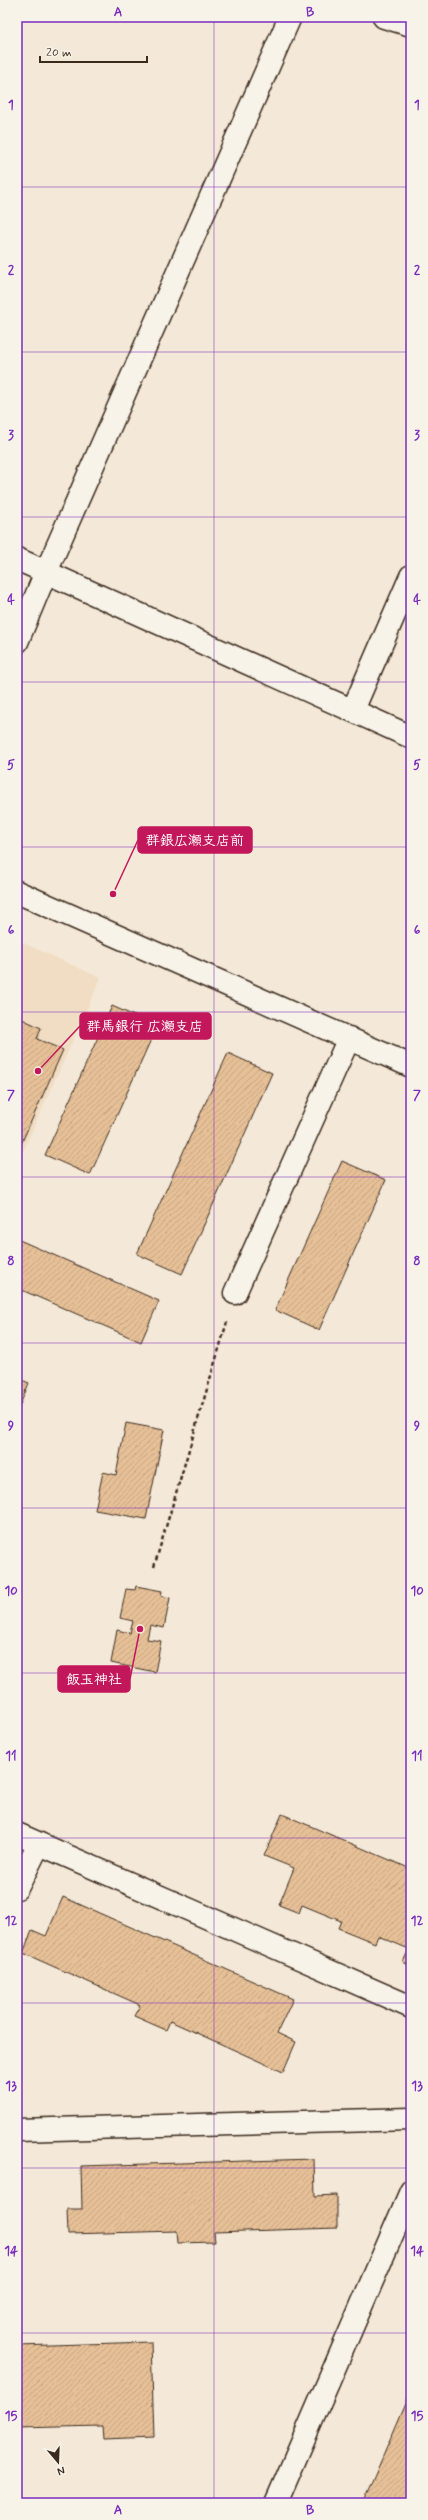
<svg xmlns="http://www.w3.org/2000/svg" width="428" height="2520" viewBox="0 0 428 2520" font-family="Mynerve,'Klee One',sans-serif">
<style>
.built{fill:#f0ddc4}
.building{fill:url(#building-hatch);stroke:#3b2a1e}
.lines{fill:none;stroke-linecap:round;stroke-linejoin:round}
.minor-casing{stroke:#3b2a1e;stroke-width:25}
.path{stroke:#3b2a1e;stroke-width:2.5;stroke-dasharray:4 3;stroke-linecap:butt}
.minor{stroke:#f7f3e8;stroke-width:22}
.grid{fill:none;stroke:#7b2cbf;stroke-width:1;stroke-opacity:0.55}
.leader{fill:none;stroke:#c2185b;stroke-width:1.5}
.callout-dot{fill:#c2185b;stroke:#f7f3e8;stroke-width:1.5}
.callout{fill:#c2185b;stroke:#c2185b;stroke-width:1.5}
.callout-label{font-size:14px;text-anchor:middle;font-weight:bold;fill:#fff}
.neatline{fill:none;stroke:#7b2cbf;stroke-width:1.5}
.grid-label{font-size:13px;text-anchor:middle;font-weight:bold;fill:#7b2cbf}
</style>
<defs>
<pattern id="building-hatch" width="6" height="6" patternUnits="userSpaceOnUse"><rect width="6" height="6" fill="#e6c097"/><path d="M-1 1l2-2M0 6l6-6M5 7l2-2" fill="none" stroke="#c6a582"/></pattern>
</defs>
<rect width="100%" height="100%" fill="#f4e9d8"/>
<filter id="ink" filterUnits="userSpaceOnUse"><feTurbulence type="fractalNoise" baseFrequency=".025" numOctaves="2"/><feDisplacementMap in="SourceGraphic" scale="8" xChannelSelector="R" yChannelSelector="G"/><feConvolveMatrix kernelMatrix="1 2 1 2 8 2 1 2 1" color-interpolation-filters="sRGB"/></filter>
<g filter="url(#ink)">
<path class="built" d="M17 940 101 978 17 1165Z"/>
<path class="building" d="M112 1006 157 1026 90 1175 45 1155Z
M18 1017 41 1028 37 1039 63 1050 17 1153Z
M228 1053 272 1073 182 1274 137 1254Z
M342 1161 386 1180 319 1330 275 1310Z
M17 1239 159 1301 141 1342 17 1288Z
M17 1378 29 1383 17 1412Z
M126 1423 164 1430 146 1519 95 1510 103 1472 116 1475Z
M136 1586 162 1591 161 1596 170 1598 164 1628 150 1625 147 1639 161 1641 155 1672 111 1663 117 1630 130 1633 133 1621 120 1618 126 1589 135 1590Z
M282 1814 411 1869V1966L403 1962 409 1949 378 1936 375 1943 338 1928 341 1921 302 1905 299 1913 279 1905 294 1868 264 1856Z
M63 1897 293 1999 277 2033 296 2042 283 2072 170 2021 166 2030 134 2016 140 2005 23 1953 32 1930 46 1936Z
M314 2159 315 2196 337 2195V2228L214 2232 215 2242 178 2243 177 2231 68 2234 67 2209H82L81 2166Z
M151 2342 154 2437 103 2439 102 2426 17 2428V2346Z
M411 2391V2503H363Z"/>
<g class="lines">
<defs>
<path id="minor" d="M384 17 411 25
M17 559 411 737
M17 642 46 572 290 17
M353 710 411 576
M17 892 411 1066
M235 1293 349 1038
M17 1834 411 2007
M17 1888 39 1844
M17 2130 411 2119
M276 2503 411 2191"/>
</defs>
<use href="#minor" class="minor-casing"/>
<path class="path" d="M154 1567 227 1322"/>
<use href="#minor" class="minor"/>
</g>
</g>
<path class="grid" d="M214 17V2503M17 187H411M17 352H411M17 517H411M17 682H411M17 847H411M17 1012H411M17 1177H411M17 1343H411M17 1508H411M17 1673H411M17 1838H411M17 2003H411M17 2168H411M17 2333H411"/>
<path class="leader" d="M113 894L138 840M38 1071L80 1026M140 1629L130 1679"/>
<g class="callout-dot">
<circle cx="113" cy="894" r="4"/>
<circle cx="38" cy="1071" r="4"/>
<circle cx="140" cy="1629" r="4"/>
</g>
<g class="callout">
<rect x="138" y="827" width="114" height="26" rx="4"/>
<rect x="80" y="1013" width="131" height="26" rx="4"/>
<rect x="58" y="1666" width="72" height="26" rx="4"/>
</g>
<g class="callout-label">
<text x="195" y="845">群銀広瀬支店前</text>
<text x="145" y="1031">群馬銀行 広瀬支店</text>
<text x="94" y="1684">飯玉神社</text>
</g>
<rect width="428" height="2520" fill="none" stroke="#f7f3e8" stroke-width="44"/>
<g transform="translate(58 2462) rotate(161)" stroke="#f7f3e8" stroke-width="3" paint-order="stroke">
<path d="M0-3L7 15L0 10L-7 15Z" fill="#3b2a1e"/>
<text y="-6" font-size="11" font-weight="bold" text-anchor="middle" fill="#3b2a1e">N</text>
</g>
<path d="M40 56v6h107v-6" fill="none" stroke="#3b2a1e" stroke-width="2"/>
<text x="46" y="56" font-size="12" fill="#3b2a1e" stroke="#f7f3e8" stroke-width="3" paint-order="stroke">20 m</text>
<rect x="22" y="22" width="384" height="2476" class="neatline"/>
<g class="grid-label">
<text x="118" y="16">A</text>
<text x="310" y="16">B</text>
<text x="11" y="109">1</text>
<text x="417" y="109">1</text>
<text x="11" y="274">2</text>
<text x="417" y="274">2</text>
<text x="11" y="439">3</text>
<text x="417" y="439">3</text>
<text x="11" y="604">4</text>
<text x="417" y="604">4</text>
<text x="11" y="769">5</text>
<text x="417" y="769">5</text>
<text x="11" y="934">6</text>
<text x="417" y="934">6</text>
<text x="11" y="1099">7</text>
<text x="417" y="1099">7</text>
<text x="11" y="1265">8</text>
<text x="417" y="1265">8</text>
<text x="11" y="1430">9</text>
<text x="417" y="1430">9</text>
<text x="11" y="1595">10</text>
<text x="417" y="1595">10</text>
<text x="11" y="1760">11</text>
<text x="417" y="1760">11</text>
<text x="11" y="1925">12</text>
<text x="417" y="1925">12</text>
<text x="11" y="2090">13</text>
<text x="417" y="2090">13</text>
<text x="11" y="2255">14</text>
<text x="417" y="2255">14</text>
<text x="11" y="2420">15</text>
<text x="417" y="2420">15</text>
<text x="118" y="2514">A</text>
<text x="310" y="2514">B</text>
</g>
</svg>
